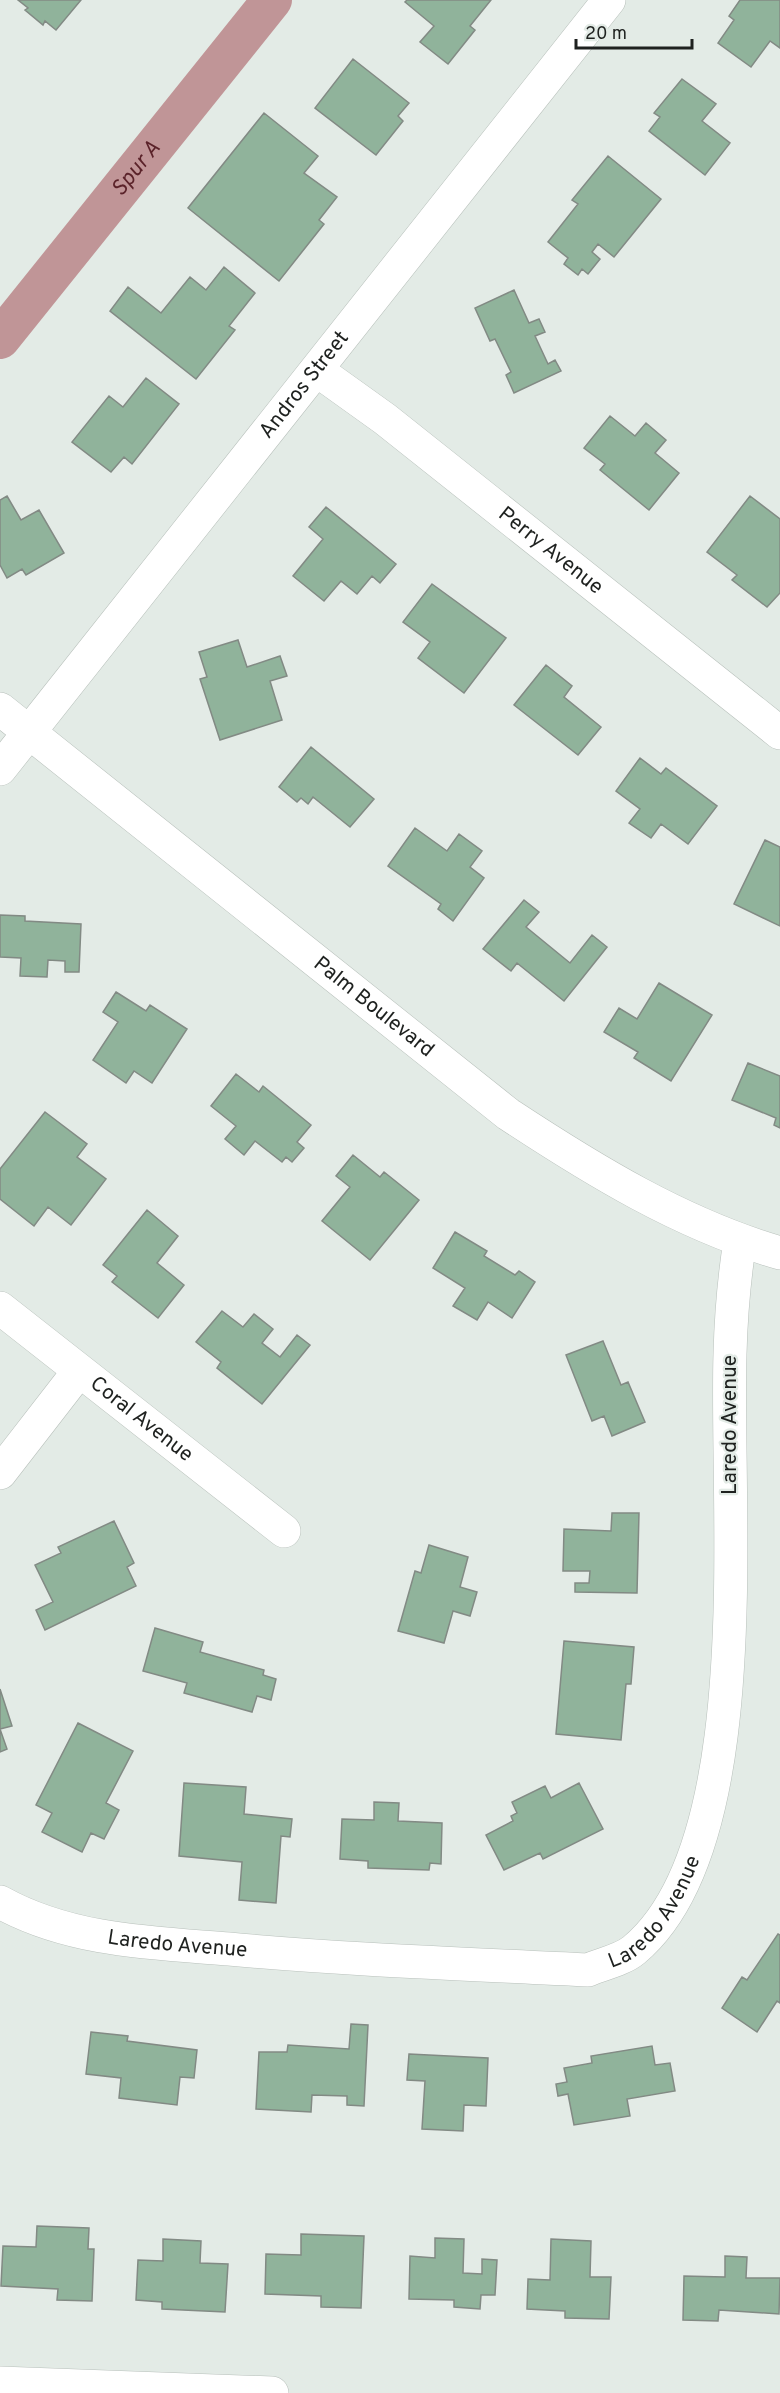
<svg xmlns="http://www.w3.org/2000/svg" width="780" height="2393" viewBox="0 0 780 2393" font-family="Overpass,sans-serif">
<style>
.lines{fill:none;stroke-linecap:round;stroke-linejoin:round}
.canal{stroke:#c09597;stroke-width:40}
.building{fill:#90b39b;stroke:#828a84;stroke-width:1.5}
.minor-casing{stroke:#b8c0bb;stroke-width:34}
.minor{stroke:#fff;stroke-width:33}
.labels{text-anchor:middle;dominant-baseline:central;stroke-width:4.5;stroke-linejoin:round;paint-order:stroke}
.street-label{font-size:21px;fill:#1e211f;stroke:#e3ebe6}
.water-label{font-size:22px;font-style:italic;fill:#5b232a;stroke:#e3ebe6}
</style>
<rect width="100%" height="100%" fill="#e3ebe6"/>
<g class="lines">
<path class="canal" id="s1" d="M0 339 272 0"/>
</g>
<path class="building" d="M18 0H81L56 30 45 21 43 25 25 10 28 8Z
M407 0H491L470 26 475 30 448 64 420 42 434 26 405 2Z
M740 0H780V48L770 41 751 67 718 43 734 20 729 16Z
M353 59 409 103 398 116 403 121 376 155 315 108Z
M682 79 716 104 702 121 730 143 705 175 649 131 660 117 654 113Z
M264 113 318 156 304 173 337 197 319 220 324 224 279 281 188 208Z
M608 156 661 199 614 257 598 244 592 252 600 259 588 274 582 269 578 275 564 264 568 258 548 242 578 204 572 200Z
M224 267 255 293 229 326 235 330 196 379 110 311 128 287 161 313 190 277 206 290Z
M514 290 529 323 539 319 545 332 535 336 548 364 555 360 561 371 514 393 506 375 511 372 495 339 490 341 475 308Z
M146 378 179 404 132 464 124 457 111 472 72 442 109 396 123 407Z
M610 416 635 436 646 423 666 440 655 453 679 473 649 510 600 470 605 464 584 448Z
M7 496 21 520 39 510 64 553 26 575 22 569 7 578 0 565V500Z
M750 496 780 519V593L767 607 732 580 737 575 707 552Z
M326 507 396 564 380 583 372 576 357 594 341 581 324 601 293 576 323 539 309 527Z
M432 584 506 638 464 693 418 658 430 642 403 622Z
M238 640 247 667 280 656 287 676 270 681 282 720 220 740 200 679 207 677 199 652Z
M546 665 572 686 564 697 601 727 578 755 514 705Z
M311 747 374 799 350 827 313 797 308 804 301 798 297 802 279 787Z
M640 758 661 774 666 768 717 806 688 844 661 824 651 838 629 823 640 809 616 791Z
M415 828 447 851 459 834 482 851 470 867 484 878 453 921 438 909 441 904 388 866Z
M765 840 780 847V926L734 904Z
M524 900 539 912 526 927 570 963 592 935 607 947 564 1001 517 963 511 971 483 949Z
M0 915 25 916V921L81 924 79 972H65V961L48 960 47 977 20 976 21 958 0 957Z
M659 983 712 1015 671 1081 634 1058 638 1052 604 1032 619 1008 637 1019Z
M116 992 146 1011 150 1005 187 1029 152 1083 134 1071 126 1083 93 1060 118 1022 103 1012Z
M748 1063 780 1076V1128L774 1125 776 1118 732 1100Z
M236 1074 259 1092 263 1086 311 1125 297 1142 304 1148 292 1162 286 1157 282 1162 255 1141 244 1155 225 1139 236 1126 211 1106Z
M45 1112 87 1144 77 1157 106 1179 71 1225 48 1207 34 1226 0 1199V1169Z
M353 1155 380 1177 384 1172 419 1200 370 1260 322 1221 350 1187 336 1176Z
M147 1210 178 1236 157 1263 184 1285 158 1318 112 1282 117 1276 103 1265Z
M455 1232 487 1251 484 1256 515 1275 519 1271 535 1282 512 1318 488 1302 477 1320 453 1306 465 1288 433 1268Z
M222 1311 243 1327 254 1314 273 1329 262 1343 280 1357 297 1335 310 1345 262 1404 217 1368 221 1362 196 1342Z
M603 1341 621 1385 628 1382 645 1422 612 1436 604 1416 592 1421 566 1355Z
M612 1513H639L637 1593 575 1592V1583H589L590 1571H563L564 1529 611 1531Z
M114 1521 134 1563 127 1567 136 1586 45 1630 36 1610 53 1602 35 1565 61 1553 58 1547Z
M429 1545 468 1557 460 1587 477 1592 470 1616 453 1611 444 1643 398 1631 415 1571 421 1573Z
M155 1628 203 1642 200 1652 264 1670 263 1675 276 1679 271 1700 257 1696 252 1712 184 1693 187 1683 143 1671Z
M564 1641 634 1647 631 1684H626L621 1740 556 1734Z
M0 1689 12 1726 0 1729 7 1749 0 1752Z
M78 1723 133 1751 106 1803 119 1810 104 1839 91 1833 82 1852 42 1832 52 1813 36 1805Z
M184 1783 246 1787 244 1814 292 1819 290 1837 281 1836 276 1903 239 1900 242 1862 179 1856Z
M579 1783 603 1829 543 1859 540 1853 504 1870 486 1835 513 1821 511 1816 517 1813 512 1802 545 1786 551 1798Z
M374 1802 399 1803 398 1821 442 1823 441 1864 430 1863 429 1870 368 1868V1861L340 1859 342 1819 374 1820Z
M778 1934 780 1935V2003L777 2001 757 2032 722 2008 742 1977 747 1980Z
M351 2024 368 2025 364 2106 347 2105V2096L312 2095 311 2112 256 2109 259 2052H287L288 2045 349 2049Z
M91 2032 128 2036 127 2041 197 2050 194 2078 180 2077 177 2105 119 2098 121 2078 86 2074Z
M652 2046 655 2065 670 2063 675 2091 627 2099 630 2116 574 2125 568 2094 558 2096 556 2084 567 2082 564 2068 592 2063 591 2056Z
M409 2054 488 2058 486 2106 464 2105 463 2131 422 2129 425 2081 407 2080Z
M37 2226 89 2228 88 2249H94L92 2301 57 2300 58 2289 1 2286 3 2246 36 2247Z
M301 2234 364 2236 361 2308 321 2307V2296L265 2294 266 2254 301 2255Z
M435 2238 464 2239 463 2273 482 2274V2259L497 2260 495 2295H481L480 2309 454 2307V2300L409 2299 410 2256 435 2258Z
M163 2239 201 2241 200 2263 228 2264 225 2312 162 2309V2302L136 2300 138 2260 163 2261Z
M551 2239 591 2241 590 2277H611L609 2319 565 2318V2311L527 2309 528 2279 550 2280Z
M725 2256 747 2257 746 2278H780L779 2314 719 2310 718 2321 683 2320 684 2276 725 2277Z"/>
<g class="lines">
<defs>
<g id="minor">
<path id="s2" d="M318 371 385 419 780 733"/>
<path id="s3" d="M0 709 508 1114C593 1170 681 1224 780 1253"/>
<path id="s4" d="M0 769 609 0"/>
<path id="s5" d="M0 1308 284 1531"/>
<path d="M0 1473 79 1371"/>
<path id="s6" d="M0 1902C70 1941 152 1943 229 1949 349 1960 468 1964 588 1970 602 1964 622 1960 634 1950 760 1845 725 1506 730 1354 731 1316 734 1279 740 1241"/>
<path d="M0 2383 272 2393"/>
</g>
</defs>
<use href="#minor" class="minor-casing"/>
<use href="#minor" class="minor"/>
</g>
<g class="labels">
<g class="street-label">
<text stroke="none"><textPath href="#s4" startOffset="490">Andros Street</textPath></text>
<text stroke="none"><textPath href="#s2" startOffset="294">Perry Avenue</textPath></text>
<text stroke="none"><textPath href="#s3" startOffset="478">Palm Boulevard</textPath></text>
<text stroke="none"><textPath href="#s5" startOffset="180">Coral Avenue</textPath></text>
<text transform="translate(730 1425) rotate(-90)">Laredo Avenue</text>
<text stroke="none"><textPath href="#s6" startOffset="688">Laredo Avenue</textPath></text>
<text stroke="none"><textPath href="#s6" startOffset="184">Laredo Avenue</textPath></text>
</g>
<g class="water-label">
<text stroke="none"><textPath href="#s1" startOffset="218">Spur A</textPath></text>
</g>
</g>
<path d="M576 39v9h116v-9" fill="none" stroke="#1e211f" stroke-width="3"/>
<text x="585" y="39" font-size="18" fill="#1e211f" stroke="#e3ebe6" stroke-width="4.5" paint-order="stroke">20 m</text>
</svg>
